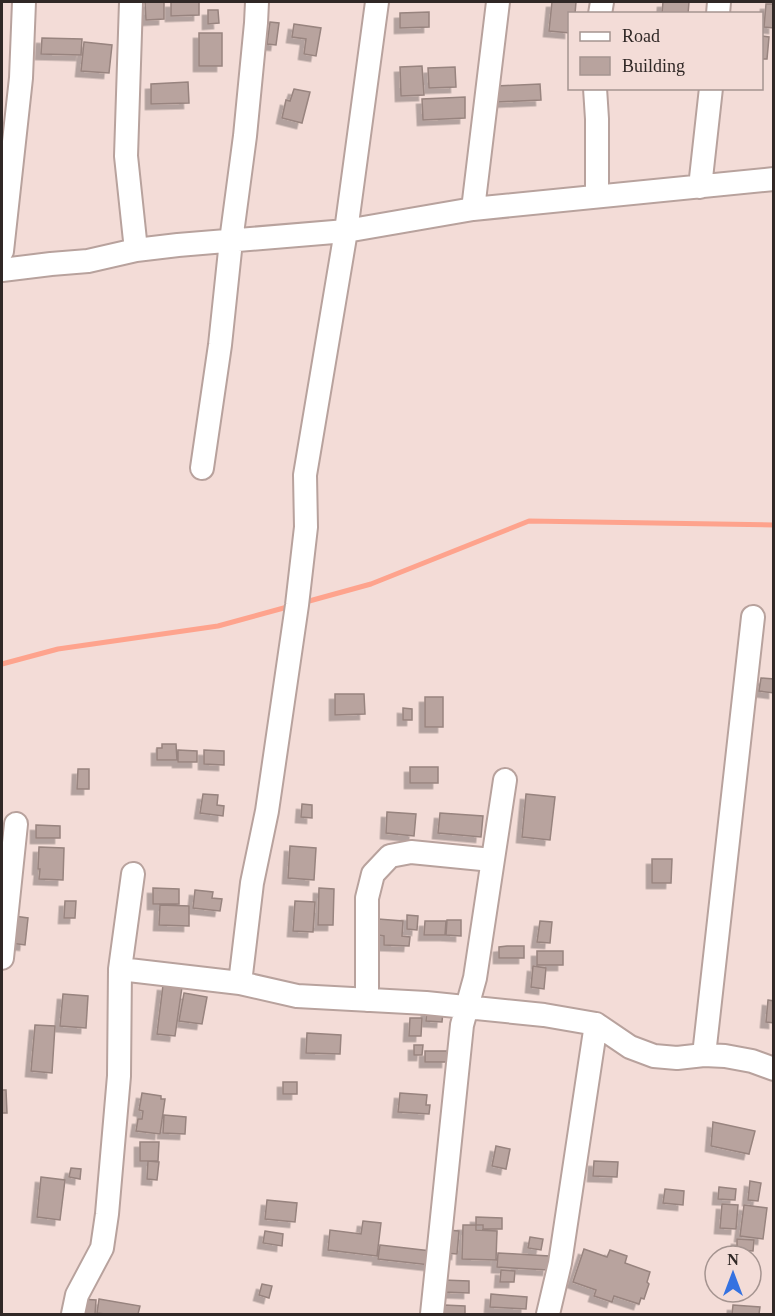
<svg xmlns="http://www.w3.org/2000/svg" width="775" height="1316" viewBox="0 0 775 1316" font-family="'Times New Roman',serif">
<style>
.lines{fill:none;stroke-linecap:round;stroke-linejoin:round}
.stream{stroke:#fea38d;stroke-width:5}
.building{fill:#b8a39e;stroke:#98847f;stroke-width:1.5;filter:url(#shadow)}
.minor-casing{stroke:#b8a29d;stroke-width:26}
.minor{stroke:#fff;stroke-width:22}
</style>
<defs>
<filter id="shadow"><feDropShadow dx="-5.5" dy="5.5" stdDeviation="0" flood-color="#0004"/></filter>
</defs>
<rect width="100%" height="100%" fill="#f3dcd7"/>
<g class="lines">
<path class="stream" d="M302 603 371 584 529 521 774 525
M2 664 58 649 218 626 291 606"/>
</g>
<path class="building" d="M145 2H164V19L146 20Z
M171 2H199V15L171 16Z
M552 2H576L575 14H570V33L549 31Z
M663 2H689L688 14 662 13Z
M766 4H774V28L764 27Z
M208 10H218L219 23 208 24Z
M429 12V27L400 28V13Z
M270 22 279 23 276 45 267 44Z
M294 24 321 28 316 56 304 54 306 39 292 37Z
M199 33H222V66H199Z
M762 36 769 37 767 59H762Z
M42 38 82 39 81 55 41 54Z
M84 42 112 45 109 73 81 71Z
M422 66 424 95 401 96 400 67Z
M455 67 456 87 429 88 428 68Z
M188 82 189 103 151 104V84Z
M540 84 541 100 496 102V86Z
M294 89 310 92 302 123 282 118 286 100 290 101Z
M465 97V118L423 120 422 99Z
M761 678 774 679V693L759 691Z
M335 694H364L365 714 335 715Z
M425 697H443V727H425Z
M403 708 412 709V720H403Z
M162 744H176L177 760H157V748H162Z
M178 750 197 751V762H178Z
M204 750 224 751V765L204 764Z
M410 767H438V783H410Z
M78 769H89V789H77Z
M203 794 218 795 217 805 224 806 223 816 200 813Z
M526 794 555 797 550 840 522 837Z
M302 804 312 805V818L301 817Z
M387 812 416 814 414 836 386 833Z
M440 813 483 816 481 837 438 833Z
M36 825 60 826V838H36Z
M290 846 316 848 314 880 288 878Z
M39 847 64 848 63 880 39 879 40 869H38Z
M652 859H672L671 883H652Z
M153 888 179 889V904H153Z
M319 888 334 889 333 925H318Z
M195 890 213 892 212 898 222 899 220 911 193 908Z
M65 901H76L75 918H64Z
M295 901 315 902 313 932 293 931Z
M160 905 189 906V926L159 925Z
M407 915 418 916 417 930 407 929Z
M14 916 28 918 25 945 11 943Z
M378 919 403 921 402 936 410 937 409 946 384 945V936L378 935Z
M447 920H461V936L446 935Z
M425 921H446L445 935H424Z
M540 921 552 922 550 943 537 942Z
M507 946H524V958H499V947Z
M537 951H563V965H537Z
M533 966 546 968 544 989 531 987Z
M163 985 182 987 175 1036 157 1034Z
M184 993 207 997 202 1024 179 1021Z
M63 994 88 996 86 1028 60 1026Z
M768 1000 774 1001V1023L766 1022Z
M427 1010 443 1011 442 1022 426 1021Z
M410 1018H422L421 1036H409Z
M35 1025 55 1026 52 1073 31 1071Z
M307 1033 341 1035 340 1054 306 1053Z
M414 1045H423L422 1055H414Z
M425 1051H447V1062H425Z
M283 1082H297V1094H283Z
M2 1090H6L7 1113H2Z
M142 1093 161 1096V1099H165L160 1134 136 1131 138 1119H142L143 1111 139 1110Z
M400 1093 427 1095 426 1105H430L429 1114 398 1112Z
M164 1115 186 1117 185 1134 163 1133Z
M713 1122 755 1131 749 1154 711 1146Z
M140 1142H159L158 1161H140Z
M496 1146 510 1149 506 1169 492 1166Z
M148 1161 159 1162 157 1180 147 1179Z
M594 1161 618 1162 617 1177 593 1176Z
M71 1168 81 1169 80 1179 69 1177Z
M41 1177 65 1180 60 1220 37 1217Z
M750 1181 761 1183 758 1201 748 1200Z
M719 1187 736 1189 735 1200 718 1199Z
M665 1189 684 1191 683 1205 663 1203Z
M267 1200 297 1203 295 1222 265 1219Z
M722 1204 738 1205 736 1229 720 1228Z
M744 1205 767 1208 763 1239 740 1236Z
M476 1217 502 1218V1229H483V1225H476Z
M363 1221 381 1223 377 1256 328 1250 330 1230 361 1234Z
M463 1225H476V1230L497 1231 496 1260 462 1259Z
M447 1230 459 1231 457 1254 445 1253Z
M265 1231 283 1234 282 1246 263 1243Z
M530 1237 543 1239 541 1250 528 1248Z
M737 1239 754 1240 753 1251 737 1250Z
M380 1245 431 1251 430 1265 378 1259Z
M584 1249 607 1257 610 1250 627 1256 625 1263 650 1272 647 1282 649 1284 644 1299 641 1298 639 1304 614 1296 612 1302 594 1296 596 1290 573 1282Z
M498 1253 549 1256 548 1270 497 1267Z
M501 1270 515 1271 514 1282H500Z
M443 1280 469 1281V1293L443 1292Z
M262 1284 272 1286 269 1298 259 1295Z
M491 1294 527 1297 526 1309 490 1307Z
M80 1299 96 1300 95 1314H78Z
M99 1299 140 1306 138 1314H105L97 1313Z
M444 1305 465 1306V1314H443Z
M733 1305 760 1307 759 1314H732Z"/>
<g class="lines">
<defs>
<path id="minor" d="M131 2 126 156 136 250
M600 14 602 2
M718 14 719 2
M595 88 597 119V196
M700 187 711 88
M473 209 498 2
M2 251 21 78 24 2
M2 270 51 264 88 261 136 250 178 245 346 231 473 209 774 179
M202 468 220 345 231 241 245 136 256 23 257 2
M2 958 16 824
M120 969 240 983 297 996 426 1003 544 1015 596 1024 630 1047 654 1056 677 1058 704 1055 725 1056 752 1061 774 1069
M240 983 252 883 267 811 297 605 306 527 305 475 346 231 377 2
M367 1000V898L373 874 390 856 411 852 492 860
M704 1055 753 617
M73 1314 77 1295 102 1248 107 1214 119 1076 120 969 133 874
M432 1314 462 1025 475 978 505 780
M548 1314 560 1263 596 1024"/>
</defs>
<use href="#minor" class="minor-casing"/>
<use href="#minor" class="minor"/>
</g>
<rect width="775" height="1316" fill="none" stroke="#302826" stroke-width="6"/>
<rect x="568" y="12" width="195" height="78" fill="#f3dcd7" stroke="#a59490" stroke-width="1.5"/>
<rect x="580" y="32" width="30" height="9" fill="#ffffff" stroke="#a59490" stroke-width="1.5"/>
<text x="622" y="42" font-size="18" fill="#302826">Road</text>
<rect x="580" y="57" width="30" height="18" fill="#b8a39e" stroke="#a59490" stroke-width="1.5"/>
<text x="622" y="72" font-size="18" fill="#302826">Building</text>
<g transform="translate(733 1274)"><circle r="28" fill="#f3dcd7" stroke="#a59490" stroke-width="1.5"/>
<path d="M0-4.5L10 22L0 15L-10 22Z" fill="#3572e1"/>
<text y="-9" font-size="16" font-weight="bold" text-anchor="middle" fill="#302826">N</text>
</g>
</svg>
